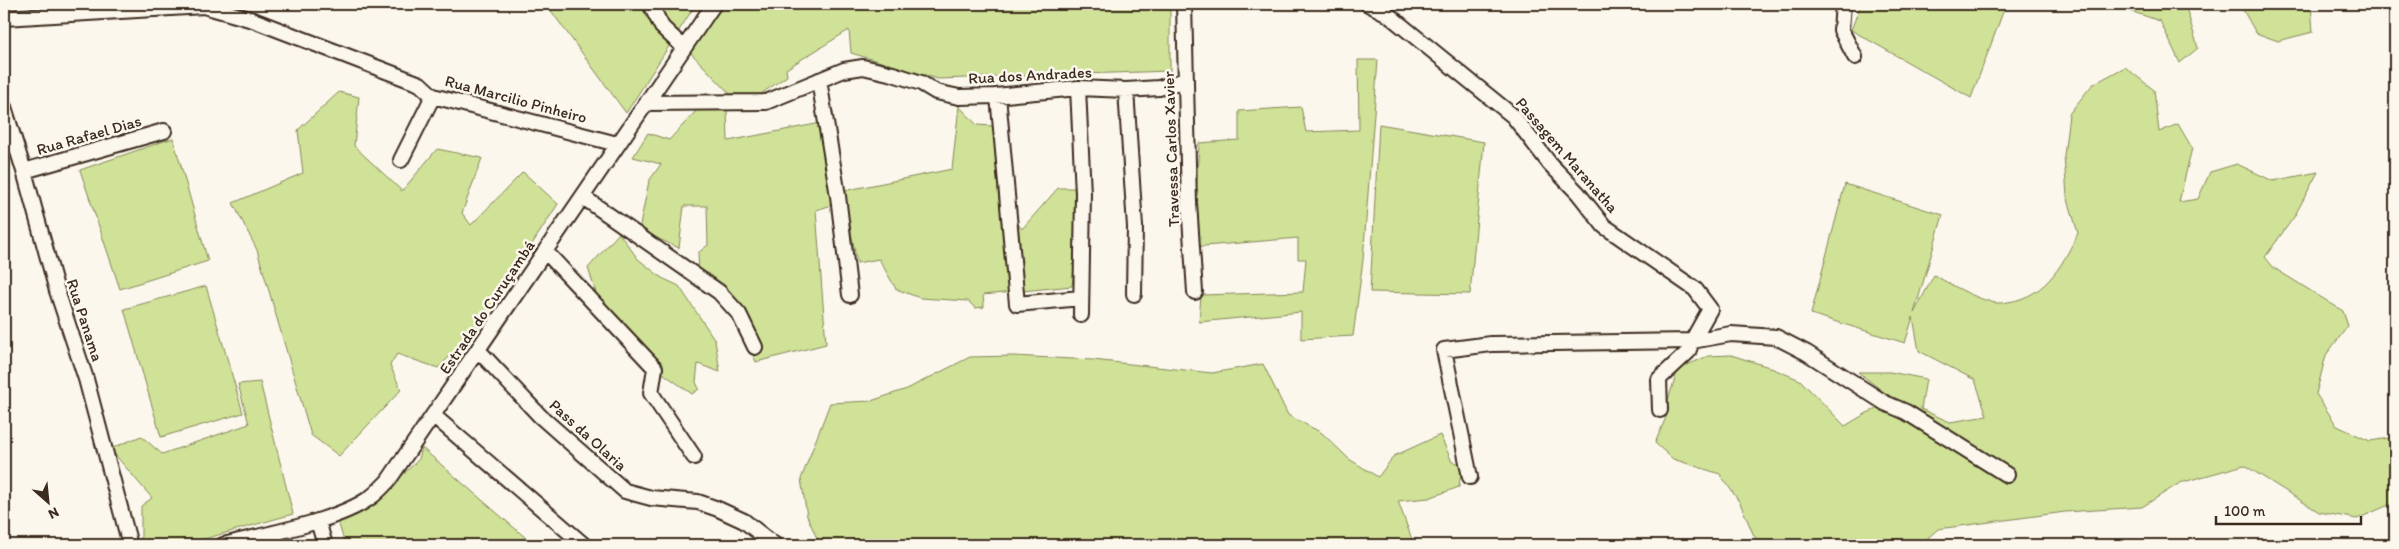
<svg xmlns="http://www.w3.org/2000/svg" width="2399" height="549" viewBox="0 0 2399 549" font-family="Itim,sans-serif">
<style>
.green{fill:#cfe297;stroke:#85865a}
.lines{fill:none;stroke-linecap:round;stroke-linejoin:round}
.minor-casing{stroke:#3b2a1e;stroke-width:18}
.minor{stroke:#fbf7ec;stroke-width:14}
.labels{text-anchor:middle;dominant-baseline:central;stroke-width:5;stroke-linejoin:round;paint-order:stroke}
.street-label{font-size:16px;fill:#3b2a1e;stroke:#fbf7ec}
</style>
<rect width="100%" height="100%" fill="#fbf7ec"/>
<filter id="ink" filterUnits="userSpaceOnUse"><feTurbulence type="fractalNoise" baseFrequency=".02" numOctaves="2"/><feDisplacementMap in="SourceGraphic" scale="10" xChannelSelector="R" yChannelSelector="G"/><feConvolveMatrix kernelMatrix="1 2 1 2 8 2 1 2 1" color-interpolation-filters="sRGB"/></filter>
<g filter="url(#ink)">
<path class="green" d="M546 4H696L626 113Z
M718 4H1170V71L938 79 851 53 849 30 786 69 787 76 755 98H734L686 48Z
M1861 4H2006L1971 98 1851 30Z
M2109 4H2185L2198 48 2180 63 2160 21Z
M2236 4H2311L2313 32 2278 41 2256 33 2242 8Z
M1358 60H1378L1363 260 1353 336 1301 339V312L1199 322 1201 295 1303 292 1306 259H1298V238L1193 247 1199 143 1239 140V111L1301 107 1306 132 1359 130Z
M2125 67 2154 90 2159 132 2178 124 2192 148 2179 202 2198 199 2210 172 2237 164 2273 181 2318 172 2294 217 2265 257 2274 268 2343 311 2348 326 2326 355 2316 394 2337 426 2370 441 2395 437V500L2391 504 2357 519 2319 512 2244 465 2180 483 2142 507 2065 512 1938 529 1920 545H1762L1754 536 1740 503 1720 474 1673 459 1655 443 1667 415V403L1678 369 1708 356 1731 355 1766 366 1800 380 1845 426 1867 413 1895 401 1858 372H1890L1926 379 1921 409 1950 422 1987 416 1975 380 1919 351 1913 317 1905 343 1811 314 1845 184 1943 215 1914 313 1934 275C1948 283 1985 304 2000 303 2044 300 2061 268 2078 233L2067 196 2064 156 2069 114 2092 85Z
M339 92 359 97 354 146 402 191 437 149 482 158 462 213 471 225 523 172 558 204 477 329 438 368 397 354 390 365 401 390 339 456 311 435 257 250 233 203 303 173 298 130Z
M959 106 977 125 993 126 999 199 1022 229 1058 188H1077L1076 251 1072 286 983 295 984 307 975 308 968 301 920 298 896 289 879 259 857 263 843 191 952 169Z
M698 109 727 110 728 141 821 123 832 205 816 210 826 344 756 362 725 287 699 274 698 253 708 245 707 206H684L679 248 639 230 649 181 661 164 633 157 648 133 669 140Z
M1379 124 1484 142 1470 294 1370 292Z
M173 138 208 261 120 289 80 170Z
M619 233 638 259 662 278 679 286 715 340 720 372 698 364 696 382 699 389 692 394 664 374 598 299 588 268Z
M206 286 243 413 161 437 124 309Z
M1013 356 1093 360 1212 373 1263 364 1288 415 1322 433 1349 459 1378 477 1394 456 1440 435 1452 462 1462 464 1459 487 1429 498 1398 501 1414 545H820L807 516 801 479 830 403 871 401 907 389 970 357Z
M260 382 293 514 183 545H141V506L152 498 110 449 141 436 162 454 249 424 238 384Z
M422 448 534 545H345L338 521 376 501 419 459Z"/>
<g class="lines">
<defs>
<path id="minor" d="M650 4 662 27 683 47
M1184 4 1189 203 1195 292
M1368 4 1386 13 1513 116 1550 164 1578 193 1604 226 1695 289 1710 309 1692 341 1491 344 1444 350 1470 477
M1843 4 1841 30 1855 57
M4 18 204 6 253 20 420 84 433 96 617 144
M819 80 838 196 850 295
M1078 88 1083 194 1081 315
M1126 90 1135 227 1134 294
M998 96 1017 304 1081 298
M647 103 766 102 844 70 863 67 893 74 921 83 936 92 959 97 995 96 1078 88 1126 90 1159 88 1186 80
M4 107 24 171 57 291 86 379 130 545
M401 160 433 96
M24 171 164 131
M583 197 719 292 739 314 755 347
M546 252 655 368 651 393 694 457
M478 350 540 416 625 491 651 498 698 502 718 509 744 521 775 545
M1660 410 1659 379 1688 352 1692 341 1731 334 1776 337 1807 353 1885 403 1906 412 2007 475
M434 416 584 545
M318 521 325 545
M273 533 278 545
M223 545C263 535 339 521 371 497 377 493 383 486 388 481L714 4"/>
</defs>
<use href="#minor" class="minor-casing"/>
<use href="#minor" class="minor"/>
</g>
</g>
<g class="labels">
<g class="street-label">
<text transform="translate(1030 75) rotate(-3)">Rua dos Andrades</text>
<text transform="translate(516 99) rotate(15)">Rua Marcilio Pinheiro</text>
<text transform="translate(89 135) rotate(-16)">Rua Rafael Dias</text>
<text transform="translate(1171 149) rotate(-92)">Travessa Carlos Xavier</text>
<text transform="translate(1567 155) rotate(49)">Passagem Maranatha</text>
<text transform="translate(487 307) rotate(-56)">Estrada do Curuçambá</text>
<text transform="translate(85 320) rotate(72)">Rua Panama</text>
<text transform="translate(588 435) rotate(42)">Pass da Olaria</text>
</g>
</g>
<rect width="2399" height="549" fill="none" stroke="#fbf7ec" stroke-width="20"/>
<rect x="10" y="10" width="2379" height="529" fill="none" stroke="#3b2a1e" stroke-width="2" filter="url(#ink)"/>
<g transform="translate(48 502) rotate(153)" stroke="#fbf7ec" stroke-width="4" paint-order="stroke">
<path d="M0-4L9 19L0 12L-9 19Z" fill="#3b2a1e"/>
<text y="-8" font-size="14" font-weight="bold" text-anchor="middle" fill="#3b2a1e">N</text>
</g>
<path d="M2216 516v8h145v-8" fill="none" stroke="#3b2a1e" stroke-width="2.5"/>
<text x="2224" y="516" font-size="15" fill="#3b2a1e" stroke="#fbf7ec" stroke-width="4" paint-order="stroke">100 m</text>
</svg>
